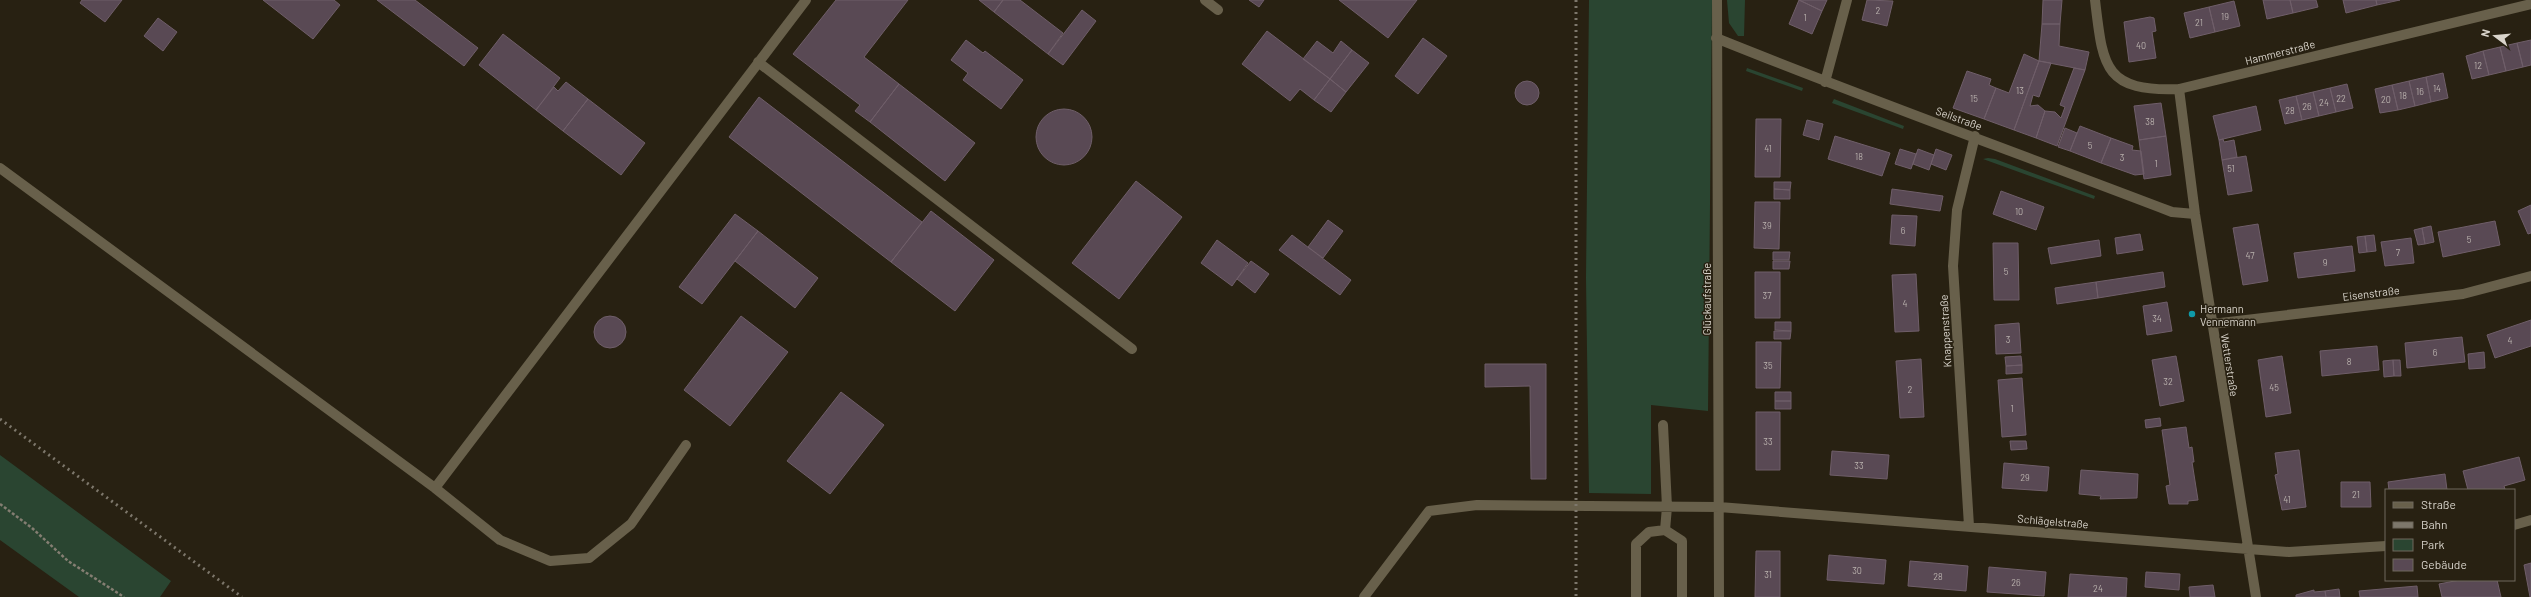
<svg xmlns="http://www.w3.org/2000/svg" width="2531" height="597" viewBox="0 0 2531 597" font-family="Barlow,sans-serif">
<style>
.green{fill:#2a4531}
.building{fill:#594954;stroke:#6f5e69}
.lines{fill:none;stroke-linecap:round;stroke-linejoin:round}
.path{stroke:#847e72;stroke-width:2.5;stroke-dasharray:3 2;stroke-linecap:butt}
.minor{stroke:#68604b;stroke-width:10}
.rail{stroke:#7d776b;stroke-width:3;stroke-dasharray:2 4;stroke-linecap:butt}
.culture-dot{fill:#0f9aa8;stroke:#282112;stroke-width:1.5}
.labels{text-anchor:middle;dominant-baseline:central;stroke-width:3;stroke-linejoin:round;paint-order:stroke}
.number-label{font-size:9px;fill:#b9b1ad}
.street-label{font-size:11px;fill:#d9d4cb;stroke:#282112}
.poi-label{font-size:11px;fill:#d9d4cb;stroke:#282112;text-anchor:start}
</style>
<rect width="100%" height="100%" fill="#282112"/>
<path class="green" d="M1589 0H1712L1708 411 1651 405V494L1589 493 1586 278Z
M1727 0H1745L1744 36H1738L1729 23Z
M1747 68 1803 88 1802 91 1746 71Z
M1834 99 1904 126 1903 129 1832 103Z
M1988 158 1995 159 2095 196 2094 199 1983 159Z
M0 455 171 581 160 597H79L0 540Z"/>
<path class="building" d="M82 0H122L105 22 80 3Z
M263 0H334L340 5 313 39Z
M377 0H415L478 48 464 66Z
M836 0H908L864 57 899 84 870 122 855 111 860 105 793 54Z
M979 0H1003L994 12Z
M1003 0H1020L1063 33 1048 54 994 12Z
M1249 0H1264L1259 7Z
M1339 0H1417L1388 38Z
M1799 0H1827L1822 11Z
M1799 0 1822 11 1812 34 1789 24Z
M1867 0 1893 1 1887 26 1862 20Z
M2043 0H2062L2060 24H2042Z
M2263 0H2290L2293 13 2267 19Z
M2290 0H2316L2318 7 2293 13Z
M2343 0H2376L2377 5 2346 13Z
M2376 0H2400L2377 5Z
M2234 1 2240 26 2215 32 2209 7Z
M2209 7 2215 32 2190 38 2184 13Z
M1082 10 1096 21 1063 65 1048 54Z
M2150 17 2154 18 2156 31 2152 32 2156 58 2129 62 2124 22Z
M158 18 177 32 163 51 144 36Z
M2042 24H2060L2059 46 2089 52 2085 70 2039 61Z
M1267 31 1330 79 1314 100 1300 89 1290 101 1242 64Z
M503 34 560 78 536 110 479 65Z
M1423 38 1447 56 1418 94 1395 76Z
M966 40 983 53 985 51 1023 80 1001 109 963 80 968 73 951 60Z
M2531 40V65L2523 67 2517 43Z
M1317 41 1333 53 1341 41 1352 50 1330 79 1303 59Z
M2517 43 2523 67 2506 71 2500 47Z
M2500 47 2506 71 2489 75 2483 51Z
M1352 50 1369 63 1346 92 1330 79Z
M2483 51 2489 75 2472 79 2466 56Z
M2024 54 2039 61 2014 130 1984 119 1996 88 2009 93Z
M2039 61 2051 63 2039 97 2033 95 2030 106 2038 105 2045 111 2036 138 2014 130Z
M2074 68 2085 70 2057 146 2036 138 2045 111 2055 112 2061 118 2065 107 2060 105Z
M1967 71 1991 79 1989 85 1996 88 1984 119 1953 108Z
M2443 73 2448 98 2431 102 2426 77Z
M2426 77 2431 102 2415 106 2409 81Z
M1330 79 1346 92 1331 112 1314 100Z
M1515 93a12 12 0 1 1 24 0a12 12 0 1 1-24 0Z
M2409 81 2415 106 2398 110 2392 85Z
M566 82 588 99 563 131 536 110 554 87 558 91Z
M899 84 975 143 945 181 870 122Z
M2347 84 2353 108 2336 112 2330 88Z
M2392 85 2398 110 2380 113 2375 89Z
M2330 88 2336 112 2319 116 2313 92Z
M2313 92 2319 116 2302 120 2296 96Z
M2296 96 2302 120 2285 124 2279 100Z
M759 97 922 222 891 262 729 137Z
M588 99 645 143 621 175 563 131Z
M2161 103 2166 136 2139 140 2134 106Z
M2256 106 2261 130 2219 140 2213 116Z
M1036 137a28 28 0 1 1 56 0a28 28 0 1 1-56 0Z
M1756 119H1781L1780 177H1755Z
M1807 120 1823 124 1819 140 1803 135Z
M2080 126 2111 138 2101 163 2070 151Z
M2065 128 2077 133 2070 151 2058 147Z
M1835 136 1890 153 1882 176 1828 159Z
M2166 136 2171 175 2144 179 2139 140Z
M2111 138 2133 146 2132 150 2141 151 2144 174 2135 175 2101 163Z
M2223 139 2224 142 2234 140 2237 157 2222 160 2219 140Z
M1900 149 1916 154 1911 169 1895 164Z
M1918 149 1934 155 1929 170 1913 164Z
M1936 149 1952 155 1946 170 1931 164Z
M2246 156 2252 191 2228 195 2222 160Z
M1136 181 1182 217 1119 299 1072 263Z
M1774 182H1791L1790 190 1774 189Z
M1774 189 1790 190V199H1774Z
M1892 189 1943 196 1940 211 1890 204Z
M2001 191 2044 207 2036 230 1993 214Z
M1755 202H1780L1779 249 1754 248Z
M2531 205V233L2528 234 2518 211Z
M931 211 994 260 955 311 891 262Z
M735 214 758 231 702 304 679 287Z
M1892 215 1917 216 1915 246 1890 244Z
M1328 220 1343 231 1323 258 1308 247Z
M2495 221 2500 245 2443 257 2438 232Z
M2258 224 2268 281 2243 285 2233 228Z
M2431 226 2434 242 2425 244 2422 228Z
M2422 228 2425 244 2418 245 2414 230Z
M758 231 818 278 795 308 735 261Z
M2140 234 2143 250 2117 254 2115 238Z
M1292 235 1351 280 1340 295 1279 250Z
M2374 235 2376 251 2367 252 2365 236Z
M2365 236 2367 252 2359 253 2357 237Z
M2411 238 2414 263 2385 266 2381 242Z
M1217 240 1248 263 1232 286 1201 263Z
M2099 240 2101 256 2051 264 2048 248Z
M1993 243H2018L2019 300H1994Z
M2352 246 2355 271 2298 278 2294 253Z
M1773 252H1790L1789 260H1773Z
M1251 261 1269 274 1255 293 1237 279Z
M1773 261H1790L1789 269H1773Z
M1755 272H1780V318H1755Z
M2163 272 2165 287 2098 298 2096 282Z
M1916 274 1919 331 1895 332 1892 275Z
M2096 282 2098 298 2057 304 2055 288Z
M2167 302 2172 331 2147 335 2143 306Z
M741 316 788 352 730 426 684 390Z
M594 332a16 16 0 1 1 32 0a16 16 0 1 1-32 0Z
M2531 320V346L2495 358 2487 335Z
M1775 322H1791V331L1775 330Z
M2019 323 2021 353 1996 354 1995 325Z
M1774 331H1791L1790 339H1774Z
M2462 337 2465 362 2407 368 2405 343Z
M1756 342H1781L1780 388H1756Z
M2377 346 2379 370 2322 376 2320 351Z
M2484 352 2485 368 2469 369 2468 354Z
M2021 356 2022 365 2006 366 2005 357Z
M2176 356 2184 401 2160 406 2152 360Z
M2282 356 2291 413 2266 417 2258 360Z
M1921 359 1924 417 1900 418 1896 361Z
M2393 360H2400L2401 376H2394Z
M2393 360 2394 376 2384 377 2383 361Z
M1485 364H1546V479H1531L1530 386 1485 387Z
M2022 365V373L2006 374V366Z
M2022 378 2026 435 2002 437 1998 380Z
M841 392 884 425 830 494 787 461Z
M1775 392H1791V401H1775Z
M1775 401H1791V409H1775Z
M1756 412H1780V470H1756Z
M2160 418 2161 426 2146 428 2145 420Z
M2186 427 2189 448 2192 447 2194 462H2192L2198 500 2188 501V504H2169L2166 486 2170 485 2162 430Z
M2010 441H2026L2027 449 2011 450Z
M2299 450 2306 507 2282 510 2275 475 2278 474 2275 453Z
M1832 451 1889 455 1887 479 1830 475Z
M2519 457 2525 480 2504 486 2505 489 2499 490H2468L2463 471Z
M2004 463 2049 467 2047 491 2002 488Z
M2081 470 2138 474 2137 498 2100 499 2101 496 2079 494Z
M2445 474 2447 490H2389L2388 482Z
M2341 482H2370L2371 507H2341Z
M1756 551H1780V597H1755Z
M1829 555 1886 560 1884 584 1827 580Z
M1910 561 1968 566 1966 591 1908 586Z
M2531 563V596L2530 597 2524 565Z
M1989 567 2046 572 2044 596 1987 592Z
M2146 572 2180 574 2179 590 2145 587Z
M2070 574 2127 578 2126 597H2068Z
M2460 580H2497L2501 597H2442L2439 584Z
M2213 585 2215 597H2190L2189 587Z
M2417 586 2418 597H2360L2359 591Z
M2339 589 2340 597H2326L2325 591Z
M2314 590V592L2325 591 2326 597H2296V595Z"/>
<g class="lines">
<path class="path" d="M0 504 32 528 68 561 124 597"/>
<path class="minor" d="M1205 0 1218 10
M1717 0 1719 597
M2095 0C2103 66 2103 92 2179 89L2531 4
M1716 38C1867 99 2020 154 2172 212L2195 214
M758 62 1132 349
M1825 82 1847 0
M2179 89 2195 214 2256 597
M0 168 435 488 500 540 550 561 589 558 631 524 686 445
M2212 324 2463 294 2531 276
M1663 425 1667 507 1665 530
M435 488 806 0
M2514 525 2531 520
M1969 526 1953 266 1957 210 1975 136
M1364 597 1429 511 1477 505 1719 507 2248 549 2289 552 2386 546
M1636 597V544L1649 532 1665 530 1682 541V597"/>
<path class="rail" d="M1576 0V597
M0 419 242 597"/>
</g>
<circle class="culture-dot" cx="2192" cy="314" r="4"/>
<g class="labels">
<g class="number-label">
<text x="1878" y="10">2</text>
<text x="2225" y="16">19</text>
<text x="1805" y="17">1</text>
<text x="2199" y="22">21</text>
<text x="2141" y="45">40</text>
<text x="2478" y="65">12</text>
<text x="2437" y="88">14</text>
<text x="2020" y="90">13</text>
<text x="2420" y="91">16</text>
<text x="2403" y="95">18</text>
<text x="1974" y="98">15</text>
<text x="2341" y="98">22</text>
<text x="2386" y="99">20</text>
<text x="2324" y="102">24</text>
<text x="2307" y="106">26</text>
<text x="2290" y="110">28</text>
<text x="2150" y="121">38</text>
<text x="2090" y="145">5</text>
<text x="1768" y="148">41</text>
<text x="1859" y="156">18</text>
<text x="2122" y="157">3</text>
<text x="2156" y="163">1</text>
<text x="2231" y="168">51</text>
<text x="2019" y="211">10</text>
<text x="1767" y="225">39</text>
<text x="1903" y="230">6</text>
<text x="2469" y="239">5</text>
<text x="2398" y="252">7</text>
<text x="2250" y="255">47</text>
<text x="2325" y="262">9</text>
<text x="2006" y="271">5</text>
<text x="1767" y="295">37</text>
<text x="1905" y="303">4</text>
<text x="2157" y="318">34</text>
<text x="2008" y="339">3</text>
<text x="2510" y="340">4</text>
<text x="2435" y="352">6</text>
<text x="2349" y="361">8</text>
<text x="1768" y="365">35</text>
<text x="2168" y="381">32</text>
<text x="2274" y="387">45</text>
<text x="1910" y="389">2</text>
<text x="2012" y="408">1</text>
<text x="1768" y="441">33</text>
<text x="1859" y="465">33</text>
<text x="2025" y="477">29</text>
<text x="2356" y="494">21</text>
<text x="2287" y="499">41</text>
<text x="1857" y="570">30</text>
<text x="1768" y="574">31</text>
<text x="1938" y="576">28</text>
<text x="2016" y="582">26</text>
<text x="2098" y="588">24</text>
</g>
<g class="street-label">
<text transform="translate(2280 52) rotate(-14)">Hammerstraße</text>
<text transform="translate(1959 118) rotate(20)">Seilstraße</text>
<text transform="translate(2371 293) rotate(-7)">Eisenstraße</text>
<text transform="translate(1706 299) rotate(-90)">Glückaufstraße</text>
<text transform="translate(1945 331) rotate(-93)">Knappenstraße</text>
<text transform="translate(2230 365) rotate(81)">Wetterstraße</text>
<text transform="translate(2053 521) rotate(5)">Schlägelstraße</text>
</g>
<g class="poi-label">
<text x="2200" y="308">Hermann<tspan x="2200" dy="13">Vennemann</tspan></text>
</g>
</g>
<rect x="2385" y="489" width="130" height="92" fill="#282112" stroke="#6f695c"/>
<rect x="2393" y="502" width="20" height="6" fill="#68604b" stroke="#6f695c"/>
<text x="2421" y="509" font-size="12" fill="#d9d4cb">Straße</text>
<rect x="2393" y="522" width="20" height="6" fill="#7d776b" stroke="#6f695c"/>
<text x="2421" y="529" font-size="12" fill="#d9d4cb">Bahn</text>
<rect x="2393" y="539" width="20" height="12" fill="#2a4531" stroke="#6f695c"/>
<text x="2421" y="549" font-size="12" fill="#d9d4cb">Park</text>
<rect x="2393" y="559" width="20" height="12" fill="#594954" stroke="#6f695c"/>
<text x="2421" y="569" font-size="12" fill="#d9d4cb">Gebäude</text>
<g transform="translate(2495 36) rotate(286)" stroke="#282112" stroke-width="3" paint-order="stroke">
<path d="M0-3L7 15L0 10L-7 15Z" fill="#d9d4cb"/>
<text y="-6" font-size="11" font-weight="bold" text-anchor="middle" fill="#d9d4cb">N</text>
</g>
</svg>
